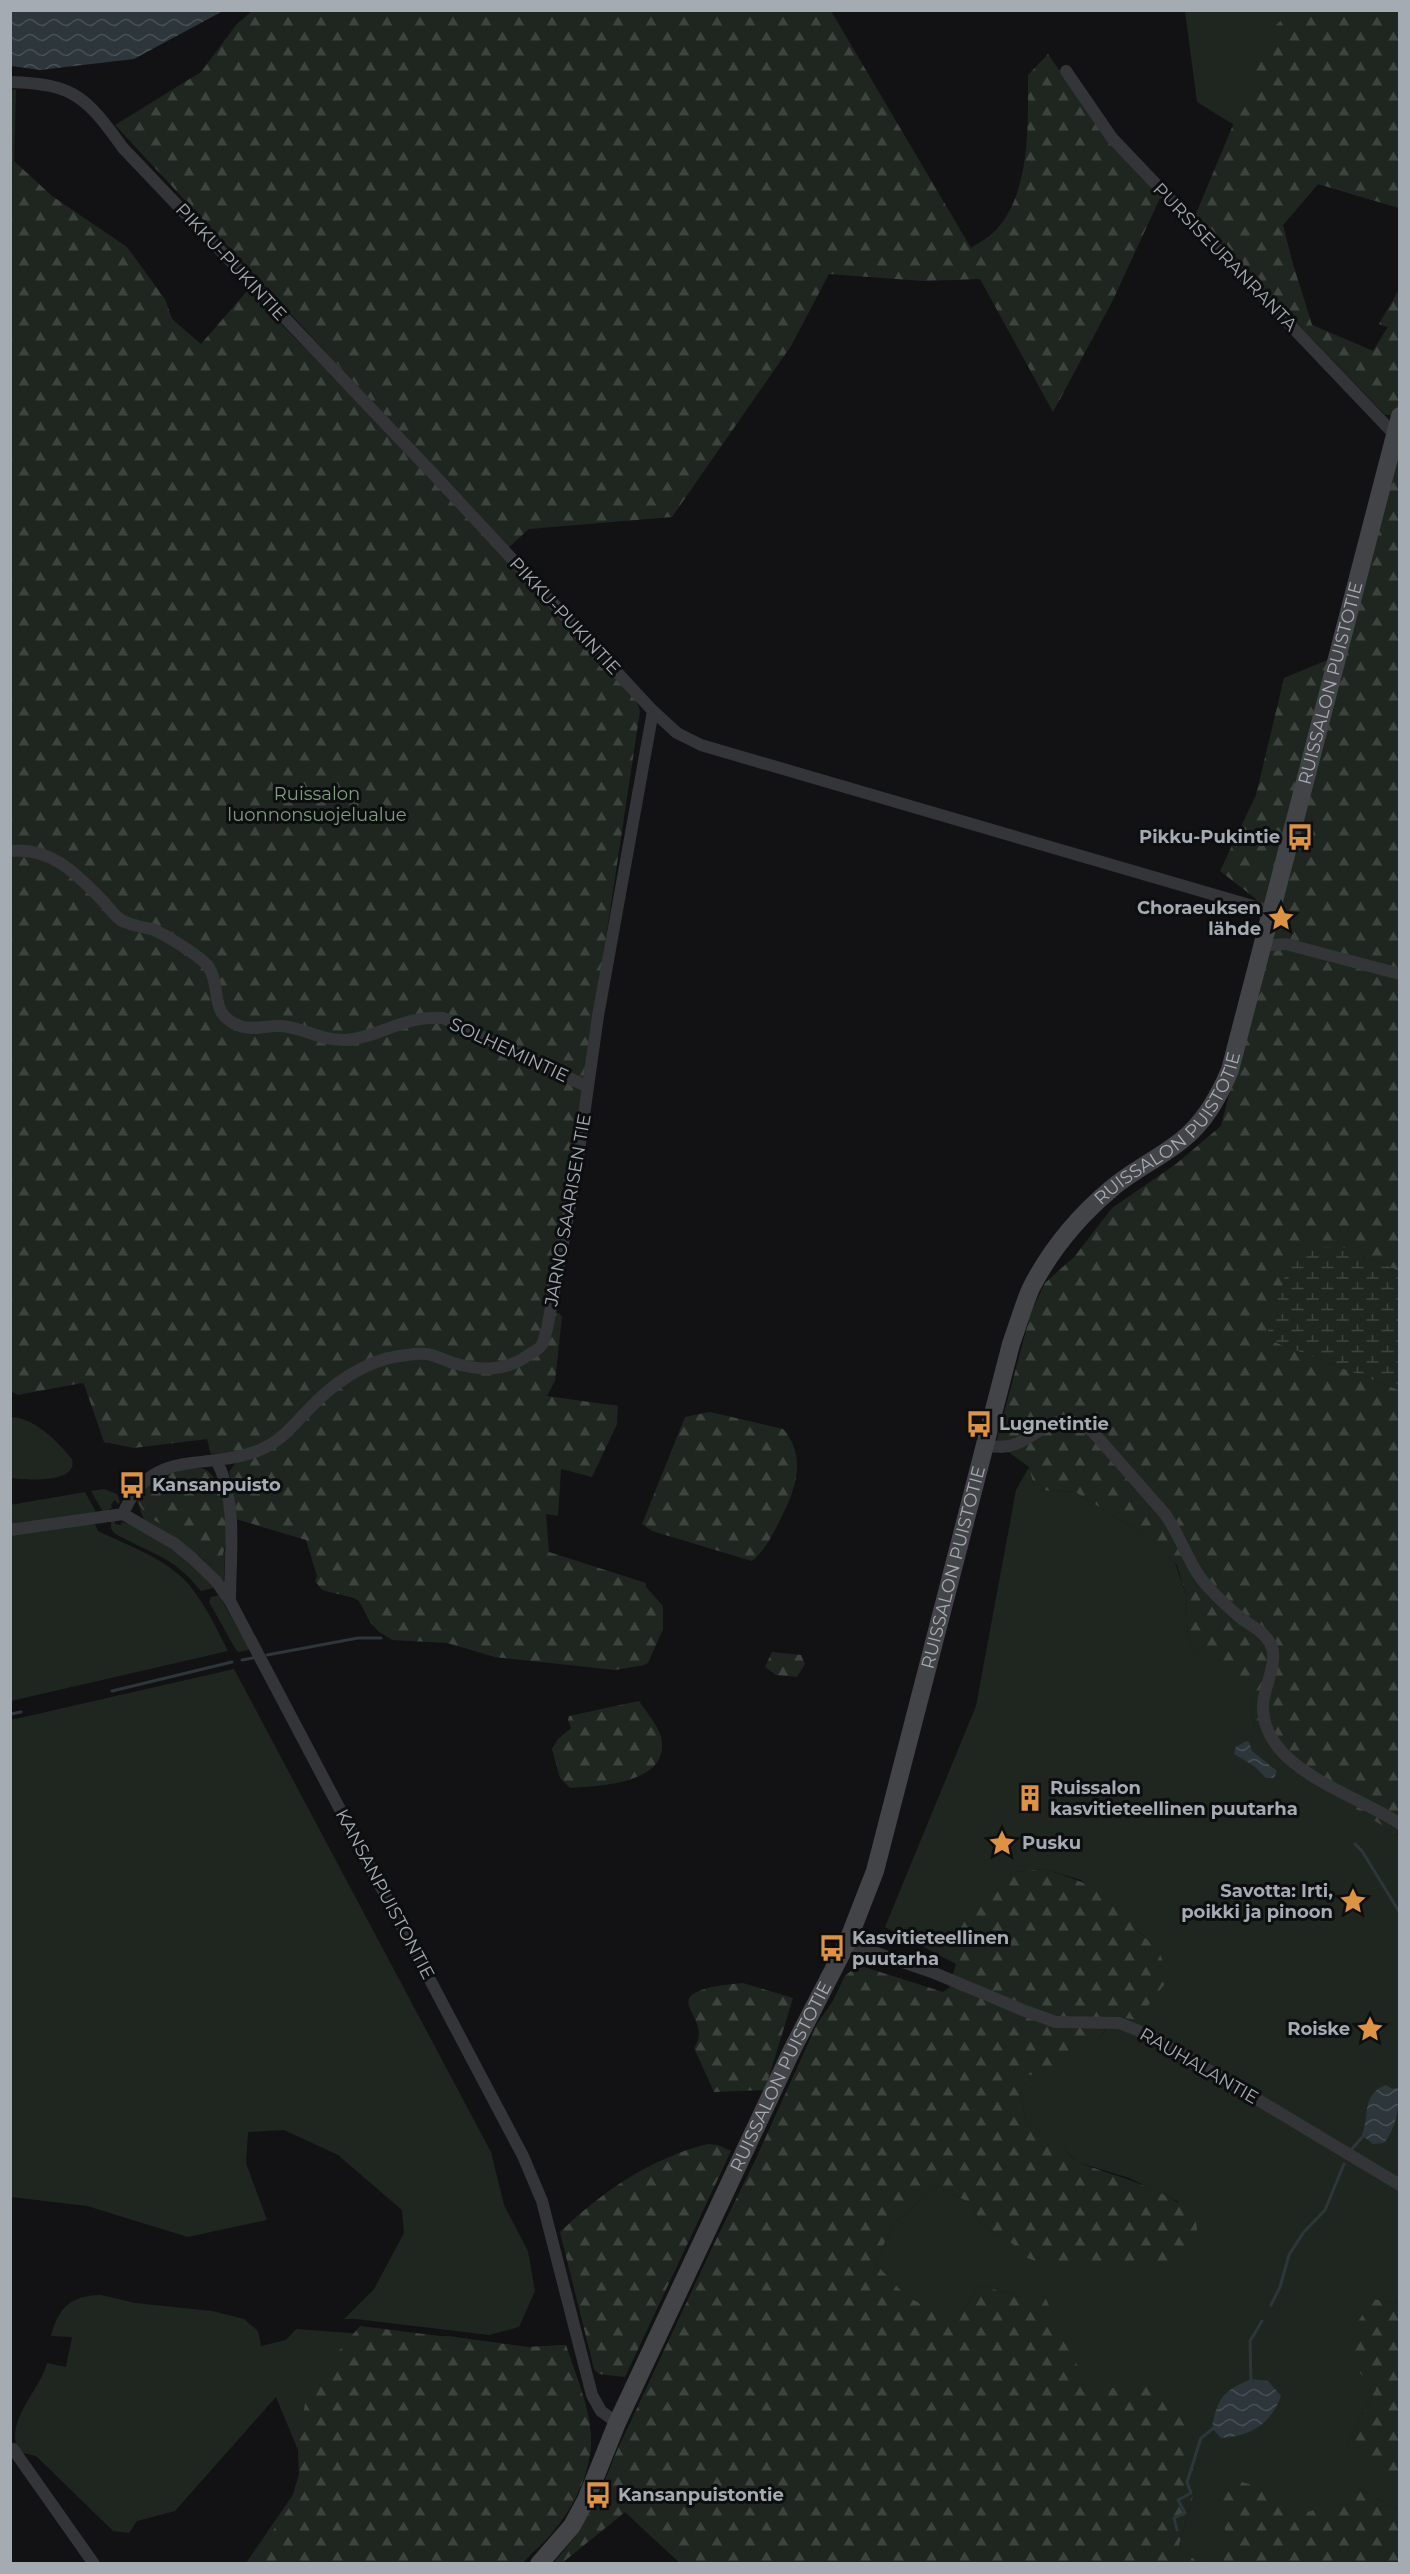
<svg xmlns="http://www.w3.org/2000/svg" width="1410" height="2574" viewBox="0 0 1410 2574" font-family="Montserrat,sans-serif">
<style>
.green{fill:#1f261f;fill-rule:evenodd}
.forest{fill:url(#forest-firs)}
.wetland{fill:url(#wetland-marsh)}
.water{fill:url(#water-waves)}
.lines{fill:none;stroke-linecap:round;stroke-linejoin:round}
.stream{stroke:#2d363b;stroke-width:3}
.street{stroke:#343538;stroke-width:12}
.secondary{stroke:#424448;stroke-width:18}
.labels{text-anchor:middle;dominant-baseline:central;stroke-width:6;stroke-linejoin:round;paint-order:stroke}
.street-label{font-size:18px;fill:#a5abb3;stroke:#0d0e0f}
.park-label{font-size:18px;fill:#819c7e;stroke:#0d0e0f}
.poi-label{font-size:18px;font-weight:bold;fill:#a5abb3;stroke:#0d0e0f;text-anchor:start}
</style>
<defs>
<pattern id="forest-firs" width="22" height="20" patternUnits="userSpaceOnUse" patternTransform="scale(1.5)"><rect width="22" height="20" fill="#1f261f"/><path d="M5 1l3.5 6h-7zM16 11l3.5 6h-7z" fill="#3d433d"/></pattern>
<pattern id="wetland-marsh" width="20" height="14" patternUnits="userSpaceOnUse" patternTransform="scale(1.5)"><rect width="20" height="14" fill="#1f261f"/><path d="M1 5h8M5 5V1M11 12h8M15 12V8" fill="none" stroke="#3d433d"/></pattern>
<pattern id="water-waves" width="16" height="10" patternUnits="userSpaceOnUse" patternTransform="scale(1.5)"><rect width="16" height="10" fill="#2d363b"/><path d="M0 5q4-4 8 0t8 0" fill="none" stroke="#485055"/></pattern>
</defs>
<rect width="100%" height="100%" fill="#121214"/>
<path class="green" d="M1185 11H1399V208L1318 184 1283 225 1292 261 1312 325 1373 351 1388 327 1379 324 1399 290 1391 415H1385L1256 280 1234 125 1197 102Z
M11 1417C35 1418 57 1441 72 1459 79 1484 26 1480 11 1478Z
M1029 1467 1035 1490 1075 1492 1150 1538 1175 1563 1186 1594 1188 1641 1199 1654 1234 1674 1251 1695 1254 1727 1366 1814 1399 1836V2304L1374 2299 1376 2389 1346 2445 1399 2435V2511L1354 2486 1399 2563 1211 2559 1198 2563 1179 2545 1195 2489 680 2563 625 2512 562 2563 553 2564 580 2531 600 2493 616 2453 714 2244 755 2161 817 2024 833 2001 845 1976 858 1965 959 2051 895 2213 866 2269 899 2289 875 2263 894 2223 937 2186 972 2204 980 2223 1014 2245 1179 2202 1129 2178 1077 2162 1061 2146 1026 2121 1021 2094 1028 2075 1100 2038 1157 1948 1081 1880 1044 1869 1013 1872 992 1884 956 1927V1964L885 1927 976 1706 1016 1490ZM980 2285 1022 2298H1042L956 2326 928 2308 956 2322Z
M104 1489 117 1494 120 1502 118 1504 115 1500 111 1504 112 1508 103 1512 91 1491Z
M85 1492 96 1512 11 1526 10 1505Z
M137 1501 147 1516 221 1558 225 1550 224 1581 200 1557 144 1520Z
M111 1521H115V1524L121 1525V1522C159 1532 186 1561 214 1586L213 1588 201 1591C171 1554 152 1555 114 1533L111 1528Z
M94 1522 98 1531C129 1546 168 1559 190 1586 206 1606 217 1629 228 1651L11 1701 10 1533Z
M219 1595 249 1649 248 1650 239 1652 236 1650 209 1602 211 1597Z
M234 1669 491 2152 504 2205 528 2251 535 2291 519 2327 489 2335 356 2319H344L374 2289 404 2233 402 2210 338 2155 284 2130 248 2132 246 2163 267 2220 188 2237 87 2206 11 2197V1720Z
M101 2295 135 2303 212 2311 244 2319 258 2331 261 2346 286 2340 296 2329 418 2338 449 2336 528 2347 566 2345C575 2374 590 2407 591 2438 592 2472 572 2509 551 2534 542 2545 531 2553 522 2564L246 2563 292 2496 305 2467 276 2397 175 2511 137 2521 129 2533 113 2531 36 2456 19 2452C3 2422 40 2391 47 2363L66 2367 72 2337 51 2336C59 2306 71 2296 101 2295Z"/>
<path class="forest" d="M252 11H831L971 248C980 242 990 237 997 229 1031 191 1028 122 1028 75L1048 54 1098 127 1159 195 1160 198 1112 302 1053 412 980 279 923 281 829 274 791 346 672 517 529 529 508 548 115 125 201 72 236 25Z
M1291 11H1399V208L1318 184 1283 225 1292 261 1312 325 1373 351 1388 327 1379 324 1399 290V424L1195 216 1274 27Z
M11 89 16 90 14 161 52 196 127 247 165 299 172 319 201 344 248 290 374 419 634 695 640 711 550 1311 559 1313 562 1317 555 1381 547 1396 618 1406 617 1424 592 1477 561 1469 558 1516 546 1514 549 1552 646 1583V1587L663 1606V1629L648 1663 644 1665 615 1670 495 1657 447 1643 392 1640 378 1631 370 1622 359 1601 354 1598 322 1590 315 1581 317 1576 306 1540 236 1519 234 1493 229 1472 237 1461 238 1452 211 1454 207 1439 134 1448 104 1442 84 1384 82 1383 18 1395 11 1391Z
M1399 440V1271L1345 1248 1272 1341 1399 1390V1836L1294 1770 1263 1738 1254 1727 1251 1695 1234 1675 1199 1654 1188 1641 1186 1594 1177 1565 1150 1538 1075 1492 1035 1490 1029 1467 996 1443 1031 1312 1045 1283 1075 1256 1112 1208 1176 1164 1221 1126 1266 951 1256 899 1220 871 1256 795 1284 678 1347 652Z
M710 1412 783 1429C807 1456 796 1489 781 1518 773 1534 767 1548 752 1561L652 1531 642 1524 685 1417Z
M202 1468C228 1478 232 1536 221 1559L147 1516 137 1501C147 1474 177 1469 202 1468Z
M772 1652 801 1655 805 1664 797 1677 776 1675 765 1667Z
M639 1701C646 1712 658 1725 661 1737 672 1784 599 1786 570 1788L560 1778 552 1749 558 1739 571 1728 568 1720 569 1716Z
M1044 1869C1075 1879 1103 1888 1129 1907L1132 1926 1157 1948 1170 1977 1137 2020 1113 2016 1100 2038 1059 2074 1028 2075 1021 2094 1026 2121C1037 2129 1049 2137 1060 2145 1067 2151 1072 2160 1080 2163 1116 2178 1255 2208 1170 2262L1045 2265 1017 2254 1014 2245 980 2223 972 2204 937 2186 894 2223 875 2263 906 2296 956 2322 980 2285 1022 2298 1045 2297 1080 2371 1100 2391 1153 2378 1171 2396 1189 2432 1195 2489 1179 2545 1198 2563H680L625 2512 562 2563 553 2564 580 2531 600 2493 616 2453 714 2244 755 2161 817 2024 833 2001 845 1976 858 1965 943 1992 949 1988 956 1964V1927L987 1885 1013 1872Z
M743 1983 793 1998 765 2090 714 2092 694 2048C718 2015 641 1992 743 1983Z
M708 2144 718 2145 731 2151 625 2377 599 2374 594 2369 560 2232C603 2191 651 2158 708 2144Z
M1374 2299 1399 2304V2481L1361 2462 1346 2445 1376 2389 1352 2365 1356 2324Z
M360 2326 528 2347 566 2345C575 2374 590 2407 591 2438 592 2472 573 2509 551 2534 542 2545 531 2553 522 2563H250L289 2508 299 2474 298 2453 307 2389Z
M1232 2479 1252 2485 1278 2501 1288 2518 1334 2504 1343 2490 1354 2486 1399 2511V2563H1198L1211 2559 1225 2534 1224 2512 1220 2491Z"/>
<path class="wetland" d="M1304 1247 1345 1248 1399 1271V1390L1272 1341 1268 1330 1292 1255Z"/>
<path class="water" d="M10 11 11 10 223 11 134 59 40 70 11 66Z
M1246 1741 1249 1742 1252 1751 1277 1771 1274 1778H1266L1254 1766 1234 1754 1236 1747Z
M1386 2085 1393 2089 1399 2087C1400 2105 1396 2129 1384 2143L1373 2144 1362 2135C1370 2116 1361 2094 1386 2085Z
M1251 2379 1268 2381 1281 2396C1271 2424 1250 2437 1221 2438L1212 2428C1217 2398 1223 2391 1251 2379Z"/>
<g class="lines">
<path class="stream" d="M267 1655 358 1638H381
M242 1660 253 1658
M112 1691 232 1662
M11 1714 21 1712
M1355 1844 1362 1851 1400 1913
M1351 2150 1365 2134
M1271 2305 1280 2287 1289 2255 1303 2233 1325 2210 1344 2164
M1251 2382 1250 2341 1262 2321
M1177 2530 1174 2518 1185 2513 1178 2500 1191 2493 1187 2482 1201 2438 1215 2427"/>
<path class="street" d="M1066 71 1112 138 1395 435
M10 82C75 84 86 97 123 148L438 479 653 711 677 733 701 745 1270 911
M10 851C49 847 74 871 99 897 107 904 112 914 121 920 131 926 140 926 151 929 162 932 201 957 208 966 223 988 207 1014 240 1026 252 1031 268 1025 281 1026 305 1028 321 1041 346 1040 382 1037 403 1015 443 1018L588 1087
M1261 946 1286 944 1400 974
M986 1446C996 1447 1008 1448 1018 1443 1047 1429 1061 1407 1093 1432L1165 1514C1182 1538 1189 1567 1209 1588 1219 1599 1231 1610 1242 1619 1252 1626 1264 1632 1270 1643 1280 1659 1264 1686 1263 1705 1261 1769 1356 1794 1400 1824
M217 1461C238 1505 230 1554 230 1601
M123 1514C152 1444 208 1473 262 1449 281 1441 293 1425 307 1411 331 1385 364 1361 399 1356 408 1355 419 1353 427 1354 435 1355 444 1360 453 1363 481 1371 506 1372 530 1354 533 1352 539 1349 541 1346 544 1342 545 1334 547 1329L575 1179 598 1016 653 711
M10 1530 123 1514 175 1544 192 1558 216 1581 230 1601 523 2156 542 2201 592 2395 601 2411 617 2423
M847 1943 932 1972 1025 2011 1056 2022 1119 2023 1137 2030 1185 2056 1400 2185
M13 2449 94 2564"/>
<path class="secondary" id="s1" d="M539 2564 572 2526 586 2500 617 2423 792 2050 847 1943 875 1871 1011 1344C1018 1325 1023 1306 1031 1288 1050 1251 1079 1216 1111 1189 1133 1170 1160 1158 1182 1140 1205 1122 1219 1096 1230 1070L1400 416"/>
</g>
<defs>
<symbol id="bus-bare" viewBox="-9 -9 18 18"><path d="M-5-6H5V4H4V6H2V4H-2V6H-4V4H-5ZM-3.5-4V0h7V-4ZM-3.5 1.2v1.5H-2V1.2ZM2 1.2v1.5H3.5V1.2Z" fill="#dd9341" stroke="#0d0e0f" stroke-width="2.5" paint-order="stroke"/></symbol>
<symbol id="sight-bare" viewBox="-9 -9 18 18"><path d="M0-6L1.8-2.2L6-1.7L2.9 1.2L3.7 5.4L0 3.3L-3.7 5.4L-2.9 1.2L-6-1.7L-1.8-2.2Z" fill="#dd9341" stroke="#0d0e0f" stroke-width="2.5" paint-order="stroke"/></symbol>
<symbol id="building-bare" viewBox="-9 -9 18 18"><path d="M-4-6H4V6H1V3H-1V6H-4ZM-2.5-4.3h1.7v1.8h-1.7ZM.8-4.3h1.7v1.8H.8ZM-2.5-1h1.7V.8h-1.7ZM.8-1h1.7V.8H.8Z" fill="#dd9341" stroke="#0d0e0f" stroke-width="2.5" paint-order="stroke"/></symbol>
</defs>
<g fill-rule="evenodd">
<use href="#bus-bare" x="1281" y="818" width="38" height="38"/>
<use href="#sight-bare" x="1262" y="899" width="38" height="38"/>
<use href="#bus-bare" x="960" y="1405" width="38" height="38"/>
<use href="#bus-bare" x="113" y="1466" width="38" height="38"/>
<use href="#building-bare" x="1011" y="1779" width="38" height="38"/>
<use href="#sight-bare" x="983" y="1824" width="38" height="38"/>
<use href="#sight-bare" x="1334" y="1882" width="38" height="38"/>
<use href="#bus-bare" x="813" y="1929" width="38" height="38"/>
<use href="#sight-bare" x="1351" y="2010" width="38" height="38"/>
<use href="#bus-bare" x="579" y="2476" width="38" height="38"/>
</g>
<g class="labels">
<g class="street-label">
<text transform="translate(1225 257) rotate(46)">PURSISEURANRANTA</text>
<text transform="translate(231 262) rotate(47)">PIKKU-PUKINTIE</text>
<text transform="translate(565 616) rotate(47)">PIKKU-PUKINTIE</text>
<text stroke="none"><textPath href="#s1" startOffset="2076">RUISSALON PUISTOTIE</textPath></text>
<text transform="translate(509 1050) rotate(25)">SOLHEMINTIE</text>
<text stroke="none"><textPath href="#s1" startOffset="1590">RUISSALON PUISTOTIE</textPath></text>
<text transform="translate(568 1210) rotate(-80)">JARNO SAARISEN TIE</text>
<text stroke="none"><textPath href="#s1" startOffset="1086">RUISSALON PUISTOTIE</textPath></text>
<text transform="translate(385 1894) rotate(62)">KANSANPUISTONTIE</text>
<text transform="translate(1199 2066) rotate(30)">RAUHALANTIE</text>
<text stroke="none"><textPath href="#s1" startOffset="546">RUISSALON PUISTOTIE</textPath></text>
</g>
<g class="park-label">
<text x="317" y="794">Ruissalon<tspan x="317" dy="21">luonnonsuojelualue</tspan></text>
</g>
<g class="poi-label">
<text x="1280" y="837" text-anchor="end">Pikku-Pukintie</text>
<text x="1261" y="908" text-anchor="end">Choraeuksen<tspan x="1261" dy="21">lähde</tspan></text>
<text x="999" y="1424">Lugnetintie</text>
<text x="152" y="1485">Kansanpuisto</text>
<text x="1050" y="1788">Ruissalon<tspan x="1050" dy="21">kasvitieteellinen puutarha</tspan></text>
<text x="1022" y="1843">Pusku</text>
<text x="1333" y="1891" text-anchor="end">Savotta: Irti,<tspan x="1333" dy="21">poikki ja pinoon</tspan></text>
<text x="852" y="1938">Kasvitieteellinen<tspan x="852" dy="21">puutarha</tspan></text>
<text x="1350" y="2029" text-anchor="end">Roiske</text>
<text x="618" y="2495">Kansanpuistontie</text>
</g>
</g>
<rect width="1410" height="2574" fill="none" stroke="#a5abb3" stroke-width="24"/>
</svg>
